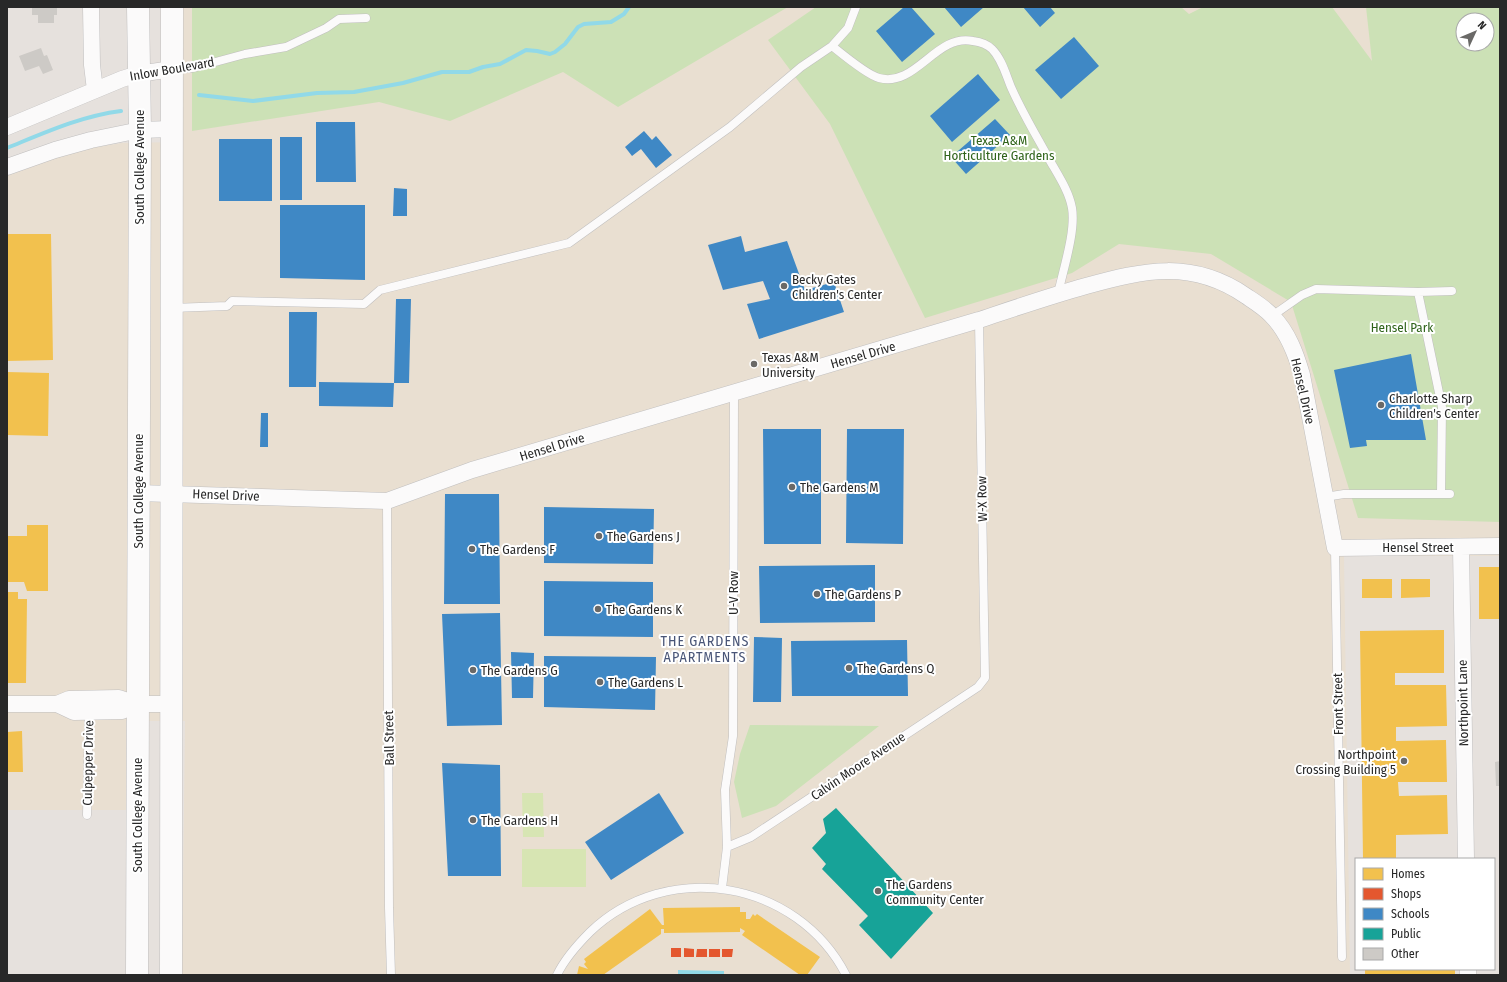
<svg xmlns="http://www.w3.org/2000/svg" width="1507" height="982" viewBox="0 0 1507 982" font-family="'Fira Sans Condensed',sans-serif">
<style>
.education{fill:#e9dfd1;fill-rule:evenodd}
.green{fill:#cce1b6;fill-rule:evenodd}
.pitch{fill:#d7e5b3}
.water{fill:#91d9e8}
.homes{fill:#f2c14e}
.shops{fill:#e4572e}
.schools{fill:#3f88c5}
.public{fill:#17a398}
.lines{fill:none;stroke-linecap:round;stroke-linejoin:round}
.stream{stroke:#91d9e8;stroke-width:4}
.building{fill:#cdcac6}
.service-casing{stroke:#c0bfbf;stroke-width:9}
.minor-casing{stroke:#c0bfbf;stroke-width:17}
.secondary-casing{stroke:#c0bfbf;stroke-width:23}
.service{stroke:#fbfafa;stroke-width:8}
.minor{stroke:#fbfafa;stroke-width:16}
.secondary{stroke:#fbfafa;stroke-width:22}
.poi-dot{fill:#6a6967;stroke:#fff;stroke-width:1.5}
.labels{text-anchor:middle;dominant-baseline:central;stroke-width:4;stroke-linejoin:round;paint-order:stroke}
.street-label{font-size:13px;fill:#282828;stroke:#fff}
.park-label{font-size:13px;fill:#2f631a;stroke:#fff}
.poi-label{font-size:13px;fill:#282828;stroke:#fff;text-anchor:start}
.neighbourhood-label{font-size:14px;letter-spacing:1px;fill:#495577;stroke:#fff}
</style>
<rect width="100%" height="100%" fill="#e6e1dd"/>
<path class="education" d="M179 7H1500V556H1344L1350 975H182L185 721H126V810H7V173L70 151 122 143 178 142ZM1463 20H1487V44H1463Z"/>
<path class="green" d="M192 7H788L618 107 563 72 450 121 379 102 192 131Z
M816 7H1181L1189 14 1203 7H1332L1372 61 1366 7H1500V522L1358 518 1291 302 1211 254 1119 244 1072 273 925 318 830 124 768 40ZM1463 20H1487V44H1463Z
M750 725 879 726 776 806 742 818 734 782 740 754Z"/>
<path class="pitch" d="M522 793H543L544 837H523Z
M522 849H586V887H522Z"/>
<path class="water" d="M678 970 724 971V975H678Z"/>
<path class="homes" d="M7 234H51L53 360 7 361Z
M7 372 49 373 48 436 7 435Z
M27 525H48V591H27L24 582H7V536H27Z
M1479 567H1500V619H1479Z
M1362 579H1392V598H1362Z
M1401 579H1430V597L1401 598Z
M7 592H18V599H27L26 683H7Z
M1444 630V673H1395V685H1446L1447 726 1396 727V741L1446 740 1447 782H1398L1399 796 1447 795 1448 834 1396 835V859H1363L1360 631Z
M22 731 23 772H7V732Z
M740 907V912H746V919H750L753 914 755 916 757 914 820 957 807 975H800L742 935 745 931 740 928V932L664 933V929H661V934L603 975H577L579 966 588 969 584 964 586 962 584 959 650 909 662 925H664L663 908Z
M1365 969H1455V975H1365Z"/>
<path class="shops" d="M671 948H681V957H671Z
M684 948 694 949V957H684Z
M697 949H707V957H696Z
M709 949H720V957H709Z
M722 949H733L732 957H722Z"/>
<path class="schools" d="M904 7H911L935 34 902 62 876 31Z
M944 7H984L961 27Z
M1023 7H1050L1055 13 1040 27Z
M1074 37 1099 66 1061 99 1035 70Z
M978 74 1000 100 952 142 930 116Z
M995 119 1010 135 966 174 951 157Z
M316 122H355L356 182H316Z
M644 131 652 140 656 136 672 155 656 168 641 149 632 156 625 147Z
M280 137H302V200H280Z
M219 139H272V201H219Z
M394 188 407 189V216H393Z
M280 205H365V280L280 278Z
M741 236 745 252 787 241 805 290 834 282 844 312 759 339 747 304 770 299 763 281 723 290 708 245Z
M396 299H411L409 383H394Z
M289 312H317L316 387H289Z
M1411 354 1426 440H1366L1367 446 1350 448 1334 370Z
M319 382 394 383 393 407 319 406Z
M261 413H268V447H260Z
M763 429H821V544H764Z
M847 429H904L903 544 846 543Z
M445 494H499L500 604H444Z
M544 507 654 509 653 564 544 563Z
M875 565V622L760 623 759 566Z
M544 581 653 582V637L544 636Z
M500 613 502 725 447 726 442 614Z
M754 637 782 638 781 702H753Z
M907 640 908 696H792L791 641Z
M511 652 534 653 533 698H512Z
M544 656 656 657 655 710 544 707Z
M442 763 500 765 501 876H448Z
M659 793 684 833 611 880 585 842Z"/>
<path class="public" d="M836 808 933 913 891 959 859 925 868 916 822 869 826 864 812 848 826 833 823 819Z"/>
<g class="lines">
<path class="stream" d="M199 95 253 101 317 93 354 92 403 83 442 72H469L483 67 500 64 526 50 537 51 550 54 555 52 565 44 578 27 584 24 611 22 624 14 629 7
M7 148C44 133 81 116 121 111"/>
</g>
<path class="building" d="M32 7H57V15H54V23H38V15H32Z
M41 48 44 56 47 55 53 70 43 74 39 66 25 71 19 56Z
M1500 761V786H1496L1495 762Z"/>
<g class="lines">
<defs>
<path id="service" d="M832 46C842 54 867 75 879 78 916 88 936 33 973 41 980 42 988 45 992 49 1002 59 1006 75 1011 87 1022 112 1036 135 1049 159 1058 175 1069 191 1072 208 1076 231 1063 270 1058 294
M172 69 193 68 245 54 286 47 326 28 339 19 366 18
M1418 292 1442 407 1441 494
M172 308 227 306 232 301 364 304 380 290 569 243 730 127 801 67 832 46 848 28 856 7
M1272 316 1302 295 1316 289 1418 292 1452 291
M1325 497 1344 494H1450
M387 501 389 908 391 975
M1335 548 1342 957
M87 815 89 712
M727 847 751 837 978 687 985 678 979 320
M722 888 727 847 725 790 733 736 734 393
M557 975C565 958 577 945 590 932 667 858 797 880 846 975"/>
<path id="minor" d="M91 7 92 65 95 90
M7 127 122 79 138 74 172 69
M7 167 55 150 91 140 140 130 171 129
M138 493 387 501 472 470 979 320C1015 308 1050 296 1086 286 1144 270 1192 259 1246 296 1255 302 1265 308 1272 316 1288 332 1296 354 1302 375L1335 548 1500 546
M1461 547 1466 859
M7 704H57L69 699 119 698 137 704H172
M57 704 74 712 122 711 137 704
M1468 969V975"/>
<path id="secondary" d="M137 975 140 130 138 7
M171 975 172 7"/>
</defs>
<use href="#service" class="service-casing"/>
<use href="#minor" class="minor-casing"/>
<use href="#secondary" class="secondary-casing"/>
<use href="#service" class="service"/>
<use href="#minor" class="minor"/>
<use href="#secondary" class="secondary"/>
</g>
<g class="poi-dot">
<circle cx="784" cy="286" r="4"/>
<circle cx="754" cy="364" r="4"/>
<circle cx="1381" cy="405" r="4"/>
<circle cx="792" cy="487" r="4"/>
<circle cx="599" cy="536" r="4"/>
<circle cx="472" cy="549" r="4"/>
<circle cx="817" cy="594" r="4"/>
<circle cx="598" cy="609" r="4"/>
<circle cx="849" cy="668" r="4"/>
<circle cx="473" cy="670" r="4"/>
<circle cx="600" cy="682" r="4"/>
<circle cx="1404" cy="761" r="4"/>
<circle cx="473" cy="820" r="4"/>
<circle cx="878" cy="891" r="4"/>
</g>
<g class="labels">
<g class="street-label">
<text transform="translate(172 69) rotate(-10)">Inlow Boulevard</text>
<text transform="translate(139 167) rotate(-90)">South College Avenue</text>
<text transform="translate(863 355) rotate(-16)">Hensel Drive</text>
<text transform="translate(1303 391) rotate(77)">Hensel Drive</text>
<text transform="translate(552 447) rotate(-17)">Hensel Drive</text>
<text transform="translate(138 491) rotate(-90)">South College Avenue</text>
<text transform="translate(226 495) rotate(2)">Hensel Drive</text>
<text transform="translate(982 499) rotate(-91)">W-X Row</text>
<text x="1418" y="547">Hensel Street</text>
<text transform="translate(733 593) rotate(-90)">U-V Row</text>
<text transform="translate(1463 703) rotate(-91)">Northpoint Lane</text>
<text transform="translate(1338 704) rotate(-91)">Front Street</text>
<text transform="translate(389 738) rotate(-91)">Ball Street</text>
<text transform="translate(88 763) rotate(-89)">Culpepper Drive</text>
<text transform="translate(858 766) rotate(-34)">Calvin Moore Avenue</text>
<text transform="translate(137 815) rotate(-90)">South College Avenue</text>
</g>
<g class="park-label">
<text x="999" y="140">Texas A&amp;M<tspan x="999" dy="15">Horticulture Gardens</tspan></text>
<text x="1402" y="327">Hensel Park</text>
</g>
<g class="poi-label">
<text x="792" y="279">Becky Gates<tspan x="792" dy="15">Children's Center</tspan></text>
<text x="762" y="357">Texas A&amp;M<tspan x="762" dy="15">University</tspan></text>
<text x="1389" y="398">Charlotte Sharp<tspan x="1389" dy="15">Children's Center</tspan></text>
<text x="800" y="487">The Gardens M</text>
<text x="607" y="536">The Gardens J</text>
<text x="480" y="549">The Gardens F</text>
<text x="825" y="594">The Gardens P</text>
<text x="606" y="609">The Gardens K</text>
<text x="857" y="668">The Gardens Q</text>
<text x="481" y="670">The Gardens G</text>
<text x="608" y="682">The Gardens L</text>
<text x="1396" y="754" text-anchor="end">Northpoint<tspan x="1396" dy="15">Crossing Building 5</tspan></text>
<text x="481" y="820">The Gardens H</text>
<text x="886" y="884">The Gardens<tspan x="886" dy="15">Community Center</tspan></text>
</g>
<g class="neighbourhood-label">
<text x="705" y="641">THE GARDENS<tspan x="705" dy="16">APARTMENTS</tspan></text>
</g>
</g>
<rect width="1507" height="982" fill="none" stroke="#282828" stroke-width="16"/>
<rect x="1355" y="858" width="140" height="112" fill="#ffffff" stroke="#a9a9a9"/>
<rect x="1363" y="868" width="20" height="12" fill="#f2c14e" stroke="#a9a9a9"/>
<text x="1391" y="878" font-size="12" fill="#282828">Homes</text>
<rect x="1363" y="888" width="20" height="12" fill="#e4572e" stroke="#a9a9a9"/>
<text x="1391" y="898" font-size="12" fill="#282828">Shops</text>
<rect x="1363" y="908" width="20" height="12" fill="#3f88c5" stroke="#a9a9a9"/>
<text x="1391" y="918" font-size="12" fill="#282828">Schools</text>
<rect x="1363" y="928" width="20" height="12" fill="#17a398" stroke="#a9a9a9"/>
<text x="1391" y="938" font-size="12" fill="#282828">Public</text>
<rect x="1363" y="948" width="20" height="12" fill="#cdcac6" stroke="#a9a9a9"/>
<text x="1391" y="958" font-size="12" fill="#282828">Other</text>
<g transform="translate(1475 32) rotate(46)"><circle r="19" fill="#ffffff" stroke="#a9a9a9"/>
<path d="M0-3L7 15L0 10L-7 15Z" fill="#6a6967"/>
<text y="-6" font-size="11" font-weight="bold" text-anchor="middle" fill="#282828">N</text>
</g>
</svg>
